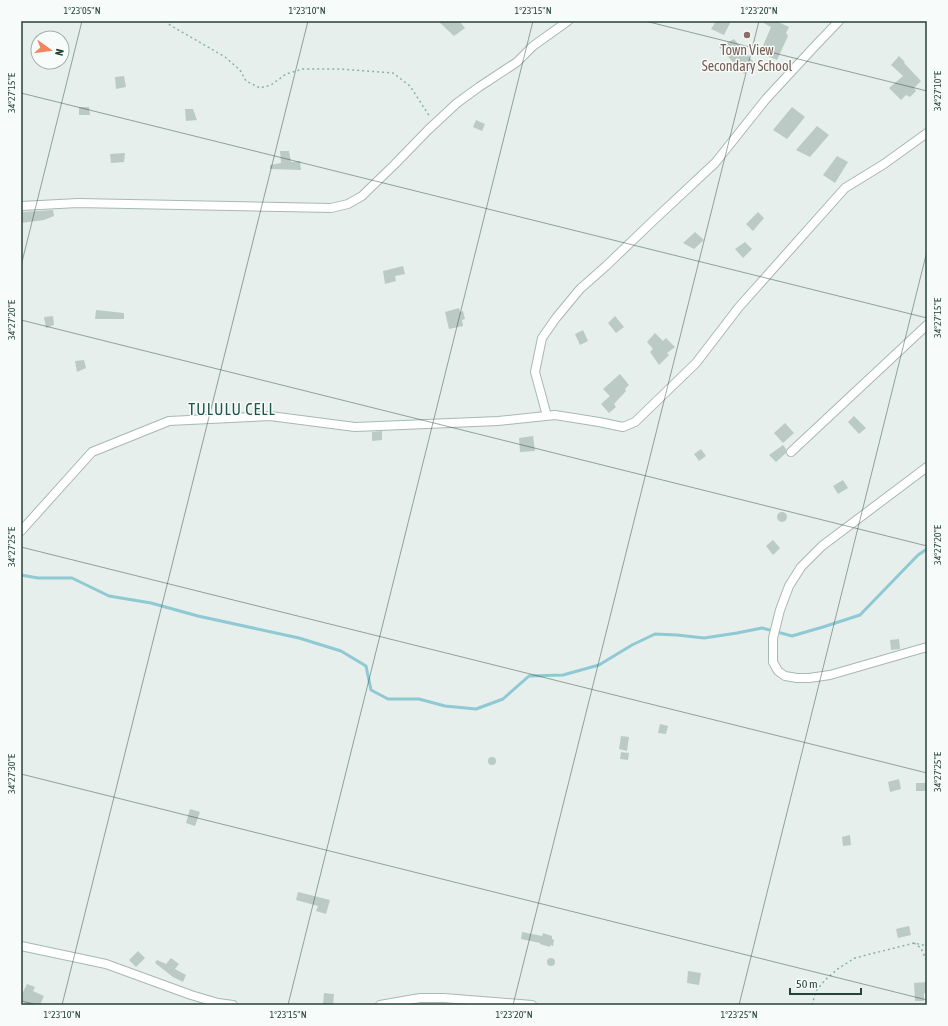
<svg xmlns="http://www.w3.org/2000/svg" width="948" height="1026" viewBox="0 0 948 1026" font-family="'Asap Condensed',sans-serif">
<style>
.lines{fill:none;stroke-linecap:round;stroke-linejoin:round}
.stream{stroke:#8ec9d4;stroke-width:3}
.building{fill:#bbcac4}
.minor-casing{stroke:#a8b8b2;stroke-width:10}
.path{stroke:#86b3a5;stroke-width:1.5;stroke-dasharray:2 3;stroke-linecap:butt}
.minor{stroke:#fff;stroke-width:8}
.ticks{fill:none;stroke:#24423a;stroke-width:1;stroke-opacity:0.45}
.education-dot{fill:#8d6e63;stroke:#f7fbf9;stroke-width:1.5}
.labels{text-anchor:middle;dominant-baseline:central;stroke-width:3;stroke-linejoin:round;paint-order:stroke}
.education-label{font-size:14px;fill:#785e54;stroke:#f7fbf9}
.quarter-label{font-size:16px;letter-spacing:1px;fill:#1f5548;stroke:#f7fbf9}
.neatline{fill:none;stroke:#24423a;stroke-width:1.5}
.ticks-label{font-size:10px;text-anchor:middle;fill:#24423a}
</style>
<rect width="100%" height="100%" fill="#e6efeb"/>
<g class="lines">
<path class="stream" d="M21 575 38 578H72L109 596 151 603 198 616 299 638 341 651 366 666 371 690 388 699H419L445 706 476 709 503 699 529 676 563 675 599 665 632 645 655 634 677 635 704 638 737 633 762 628 792 636 823 627 860 615 918 555 927 549"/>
</g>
<path class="building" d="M438 21H459L465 28 454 36Z
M716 21H731L724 35 711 29Z
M760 21H776L789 27 786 33 788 36 777 60 760 53 771 27Z
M734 39 755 64 744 74 719 47Z
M899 56 905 62 904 63 921 81 914 88 916 91 910 97 906 95 901 100 889 88 903 76 891 65Z
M124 76 126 87 116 89 115 77Z
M79 107H89L90 115H79Z
M792 107 805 117 787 139 773 130Z
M185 109H193L197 120 186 121Z
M476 120 485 124 482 131 473 127Z
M817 126 829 135 810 157 796 150Z
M280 151H289L291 162 300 161 301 170 270 169V165L281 163Z
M125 153 124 162 111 163 110 154Z
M837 156 848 162 835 183 823 175Z
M53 210 54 216 44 220 21 223V212Z
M758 212 764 218 753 231 746 224Z
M695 232 704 240 694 249 683 243Z
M745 242 752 249 743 258 735 249Z
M403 266 405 274 395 276 396 281 385 284 383 271Z
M459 308 460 312 463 311 465 319 462 320 463 326 449 329 445 312Z
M96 310 124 313V319H95Z
M53 316 54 325 46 328 44 317Z
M615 316 624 327 616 333 608 323Z
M583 330 588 341 580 345 575 334Z
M655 333 663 341 666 338 675 347 667 353 669 355 659 365 650 352 653 349 647 342Z
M84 360 86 368 77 372 75 361Z
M620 374 629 385 625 389 626 391 614 404 616 407 609 413 601 404 610 396 603 389Z
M854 416 866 428 859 434 848 422Z
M785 423 794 433 783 443 774 433Z
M382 431V440L372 441V432Z
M533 436 535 451 520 452 519 438Z
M783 445 786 449V453L776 462 769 455Z
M701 449 706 456 699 461 694 454Z
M843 480 848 488 838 494 833 486Z
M777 517a5 5 0 1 1 10 0a5 5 0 1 1-10 0Z
M773 540 780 548 773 555 766 546Z
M899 639 900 649 891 650 890 640Z
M660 724 668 726 666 734 658 733Z
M621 736 629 737 627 751 619 749Z
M621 752 629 753 628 760 620 759Z
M488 761a4 4 0 1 1 8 0a4 4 0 1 1-8 0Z
M899 779 901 789 890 792 888 782Z
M916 783H926V791H916Z
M190 809 200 812 195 826 186 823Z
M850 835 851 845 843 846 842 837Z
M298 892 330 900 326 914 316 911 318 906 296 900Z
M909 926 911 935 898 938 896 929Z
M522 932 542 936 543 933 552 936V939L554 940 553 946 550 945V947L540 944V943L521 939Z
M138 951 145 958 136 967 129 960Z
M547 962a4 4 0 1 1 8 0a4 4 0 1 1-8 0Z
M171 958 179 964 175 969 186 975 183 982 173 977 155 963 157 960 166 964Z
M688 971 701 973 699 985 687 983Z
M927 982V993H924V1001H915L914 983Z
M27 984 35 987 33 991 44 996 40 1005H29L21 1001V996Z
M324 993 334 994 333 1005H323Z"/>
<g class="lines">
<defs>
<path id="minor" d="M21 206 78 203 331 208 348 204 362 196 395 164 428 130 457 103 479 87 517 62 533 46 568 21
M547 416 535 372 542 338 556 318 580 289 606 266 655 219 715 163 766 99 815 46 839 21
M791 452 927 325
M927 467 822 546 801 567 789 586 780 610 773 638V662L778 671 785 676 797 678H809L830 675 927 647
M21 531 92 452 169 421 270 416 355 427 498 421 555 415 599 422 623 427 635 422 696 363 739 307 845 188 884 164 927 133
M21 946 106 964 191 995 218 1003 233 1005
M380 1005 420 998H444L532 1005"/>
</defs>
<use href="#minor" class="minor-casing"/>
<path class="path" d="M165 21 170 25 225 57 240 70 246 81 260 88 271 85 286 74 303 69H340L393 73 410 86 430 117
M914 943 921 948 927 962
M812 1005 816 991 825 980 839 968 855 958 914 943 927 946"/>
<use href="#minor" class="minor"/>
</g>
<path class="ticks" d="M645 21 927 91M21 93 927 318M21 266 82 21M21 320 927 546M21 547 927 773M21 774 927 1000M21 1001 38 1005M62 1005 308 21M288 1005 533 21M513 1005 759 21M739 1005 927 251"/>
<circle class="education-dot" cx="747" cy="35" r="4"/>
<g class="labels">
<g class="education-label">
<text x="747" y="50">Town View<tspan x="747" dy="16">Secondary School</tspan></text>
</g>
<g class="quarter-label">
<text x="232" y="409">TULULU CELL</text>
</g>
</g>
<rect width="948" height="1026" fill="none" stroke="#f7fbf9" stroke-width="44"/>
<g transform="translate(50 50) rotate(104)"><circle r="19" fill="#f7fbf9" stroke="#a3b1ad"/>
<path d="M0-3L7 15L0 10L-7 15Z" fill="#f4845f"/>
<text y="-6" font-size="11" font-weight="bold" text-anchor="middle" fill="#24423a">N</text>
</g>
<path d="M790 988v6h71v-6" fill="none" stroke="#24423a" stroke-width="2"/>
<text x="796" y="988" font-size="12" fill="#24423a" stroke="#f7fbf9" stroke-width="3" paint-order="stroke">50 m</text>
<rect x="22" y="22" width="904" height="982" class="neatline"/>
<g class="ticks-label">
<text x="82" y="14">1°23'05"N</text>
<text x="307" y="14">1°23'10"N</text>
<text x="533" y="14">1°23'15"N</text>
<text x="759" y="14">1°23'20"N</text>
<text transform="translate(937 91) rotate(-90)" y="4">34°27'10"E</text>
<text transform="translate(11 93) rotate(-90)" y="4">34°27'15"E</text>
<text transform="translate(937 318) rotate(-90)" y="4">34°27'15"E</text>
<text transform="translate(11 320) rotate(-90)" y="4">34°27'20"E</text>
<text transform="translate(937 545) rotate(-90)" y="4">34°27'20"E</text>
<text transform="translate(11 547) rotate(-90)" y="4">34°27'25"E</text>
<text transform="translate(937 772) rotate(-90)" y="4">34°27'25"E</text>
<text transform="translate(11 774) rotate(-90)" y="4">34°27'30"E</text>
<text x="62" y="1018">1°23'10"N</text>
<text x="288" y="1018">1°23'15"N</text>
<text x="514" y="1018">1°23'20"N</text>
<text x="739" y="1018">1°23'25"N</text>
</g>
</svg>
